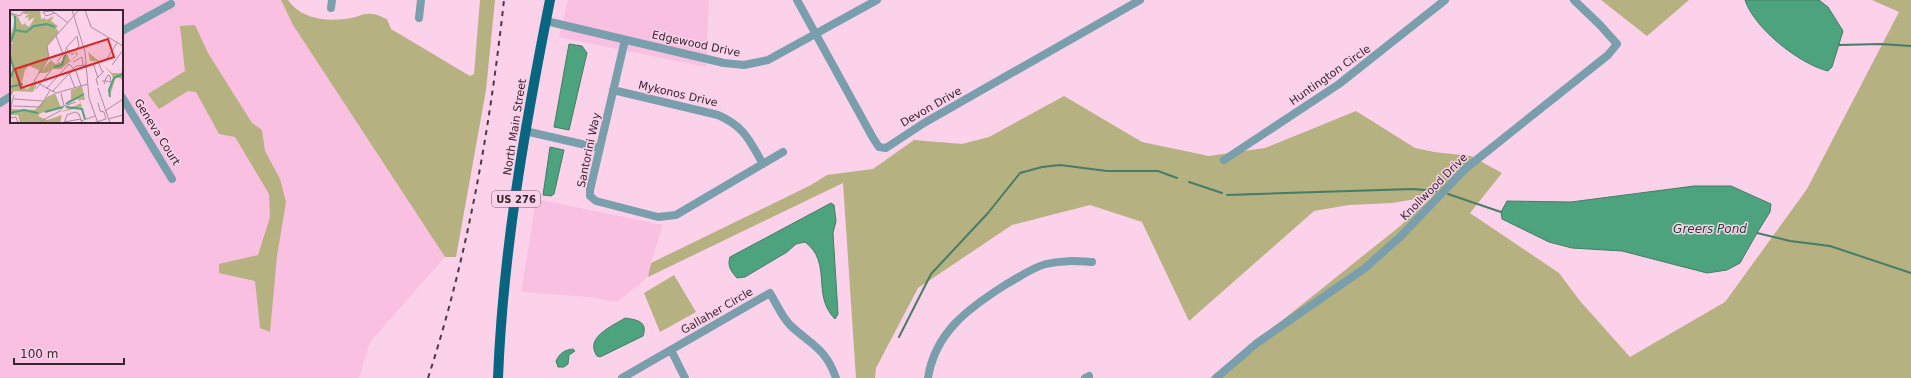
<svg xmlns="http://www.w3.org/2000/svg" width="1911" height="378" viewBox="0 0 1911 378" font-family="'DejaVu Sans',sans-serif">
<style>
.built{fill:#fac0e1;fill-rule:evenodd}
.green{fill:#b5b181}
.water{fill:#4ca37e;stroke:#467d66}
.lines{fill:none;stroke-linecap:round;stroke-linejoin:round}
.stream{stroke:#467d66;stroke-width:2}
.street{stroke:#799eac;stroke-width:8}
.primary{stroke:#0a6680;stroke-width:10}
.rail{stroke:#4d3844;stroke-width:2;stroke-dasharray:5 5;stroke-linecap:butt}
.labels{text-anchor:middle;dominant-baseline:central;stroke-width:3;stroke-linejoin:round;paint-order:stroke}
.shield{fill:#fbd2e9;stroke:#725867;stroke-width:1}
.shield-label{font-size:10px;font-weight:bold;fill:#37242f}
.street-label{font-size:11px;fill:#37242f;stroke:#fbd2e9}
.water-label{font-size:12px;font-style:italic;fill:#1c4232;stroke:#fbd2e9}
.inset-river{fill:none;stroke:#4ca37e;stroke-width:2}
.inset-road{fill:none;stroke:#ad8c9f;stroke-width:1}
.view{fill:#d62828;fill-opacity:0.15;stroke:#d62828;stroke-width:2}
.inset-edge{fill:none;stroke:#37242f;stroke-width:2}
</style>
<rect width="100%" height="100%" fill="#fbd2e9"/>
<path class="built" d="M0 0H281L293 25 445 257 370 342 359 378H0ZM11 11H122V122H11Z
M568 0H709L706 67 559 37Z
M536 199 663 225 651 262 648 277 617 302 589 297 521 292Z"/>
<path class="green" d="M281 0H288C302 20 328 22 351 18 358 17 364 13 372 14 377 14 382 17 387 19L391 29 470 76 474 74 480 0H495L486 90 456 257H445L293 25Z
M1601 0H1689L1647 36Z
M1872 0H1911V378H1210L1399 227 1433 196 1392 203 1349 205 1314 211 1189 321 1142 222 1090 205 1012 225 918 288 876 368 875 378H856L843 183 648 277 651 263 811 185 827 175 873 169 914 140 962 144 989 137 1064 96 1142 142 1209 156 1265 148 1356 111 1415 148 1434 152 1471 156 1502 173 1470 213 1559 273 1580 301 1630 357 1725 302 1807 189 1899 12Z
M195 25 208 53 252 123 262 130 265 151 280 179 286 202 277 256 270 332 260 328 255 281 219 273V264L258 255 270 217 269 194 235 137 219 134 196 92 188 91 159 109 148 94 185 71 180 26Z
M674 275 696 312 660 332 644 293Z"/>
<path class="water" d="M1745 0H1819L1828 7 1843 31 1832 67 1828 71C1799 64 1754 28 1745 0Z
M569 44 582 46 587 53 569 130 554 127Z
M550 147 564 150 554 194 551 196 543 195Z
M1694 186H1731L1771 204 1770 212 1757 233 1740 263 1727 270 1707 273 1622 251 1572 248 1549 242 1502 219 1501 212 1507 201 1571 202Z
M831 203 834 205 836 221 833 233 838 314 835 319C811 295 833 263 805 242L796 244 787 252 745 277 737 278C731 271 727 266 730 257Z
M625 318C637 320 648 321 643 336L600 357 597 356C584 337 613 326 625 318Z
M573 349 575 351 569 355 568 364 564 367H558L556 361C560 353 564 350 573 349Z"/>
<g class="lines">
<path class="stream" d="M1839 45 1881 44 1911 46
M1189 182 1222 193
M1448 194 1501 212
M1227 195 1413 189 1436 191
M1757 233 1790 241 1830 246 1911 273
M899 337 931 274 988 213 1020 173 1042 167 1060 165 1107 171H1158L1177 178"/>
<path class="street" d="M797 0 873 138 879 147 886 148 889 146 924 123 1140 0
M331 8 332 0
M419 18 421 0
M546 21 724 63 744 65 768 60 877 0
M122 31 171 4
M625 40 590 190V196L596 201 658 217 676 215 783 152
M613 90 718 115C745 127 749 140 763 164
M122 97 172 179
M0 103 11 96
M525 131 599 148
M1224 160 1339 84 1445 0
M671 350 685 378
M622 378 770 293C776 303 782 317 790 325 811 345 825 347 836 378
M928 378C935 332 969 308 1005 285 1018 278 1031 268 1046 264 1062 260 1076 261 1092 262
M1085 378 1089 376
M1216 378 1257 343 1365 268 1400 237 1465 169 1608 55 1617 44 1600 25 1574 0"/>
<path class="primary" d="M498 378C503 251 525 125 550 0"/>
<path class="rail" d="M428 378C468 255 490 128 504 0"/>
</g>
<g class="labels">
<rect class="shield" x="492" y="191" width="48" height="16" rx="3"/>
<g class="shield-label">
<text x="516" y="199">US 276</text>
</g>
<g class="street-label">
<text transform="translate(696 44) rotate(12)">Edgewood Drive</text>
<text transform="translate(1330 75) rotate(-35)">Huntington Circle</text>
<text transform="translate(678 94) rotate(13)">Mykonos Drive</text>
<text transform="translate(931 107) rotate(-30)">Devon Drive</text>
<text transform="translate(515 127) rotate(-81)">North Main Street</text>
<text transform="translate(157 132) rotate(58)">Geneva Court</text>
<text transform="translate(589 150) rotate(-78)">Santorini Way</text>
<text transform="translate(1434 187) rotate(-45)">Knollwood Drive</text>
<text transform="translate(717 311) rotate(-30)">Gallaher Circle</text>
</g>
<g class="water-label">
<text x="1710" y="229">Greers Pond</text>
</g>
</g>
<g transform="translate(10 10)">
<rect width="113" height="113" fill="#fbd2e9"/>
<path d="M20 0H30L31 9 35 8 36 10 44 6 41 11 48 16 46 18 49 22 37 36 39 48 32 60 41 50 45 54 51 52 55 48V38L60 51 67 45 65 44 67 41 68 45 51 59H43L36 63H28L29 60 19 56 15 60 11 77 18 79 23 72 26 73V76L23 82 4 81 1 86 2 99 25 100 37 87 45 83 51 98 31 103 28 106 37 110 52 105 50 113H10L8 105H0L2 58 0 35 3 33 0 27 5 11 3 6 0 4 2 3 8 7 12 15 17 12 15 14 19 17 25 7 18 11 19 7 15 8 16 6 19 4H13L14 1ZM78 42 89 51 102 63H111L113 57V70L106 66 101 83 98 81 104 71 102 65 90 51H80L85 72ZM72 76 75 90H70L72 97 51 102 71 93 68 89 55 93 61 89V80Z" fill="#b5b181"/>
<path class="inset-river" d="M5 20 16 22 24 16 37 14 45 17M0 34 5 20V6M0 46 4 59 0 69M44 57 52 55 55 45M0 77 13 74M100 87 99 80 104 68 113 64M56 94 74 84M56 97 72 99 75 109M35 102 53 97M0 103 14 100 28 103"/>
<path class="inset-road" d="M62 0 75 42 79 88 88 113M69 0 37 36 39 48 24 71 46 83 78 74M75 0 81 17 113 36M41 1 45 3 36 6 33 2ZM0 3 10 6 14 0M45 3 58 13M46 26 53 44 47 52M67 26 69 36 62 45 56 38ZM96 50 107 33M63 52 72 47 73 55M88 52 93 63M83 53 88 68M102 55 113 40M59 63 65 78M92 71H96L101 72 100 66 98 65 95 70V73L94 74M88 75 86 69 94 61M88 78 100 113M26 79 42 59M36 79 59 54 66 61 71 76M42 82 66 56 76 55M51 83 54 96 66 92M4 89 33 91M3 96 30 97 40 80M0 100 4 85M95 101 113 89M0 108 6 107 8 113M98 109 113 105M31 111 50 101 54 96M71 111 85 106M54 112 71 109M54 113 57 105 65 102 69 104 72 113M83 113 96 109 94 102 90 101 88 93"/>
<path class="view" d="M98 29 104 47 11 78 5 59Z"/>
<rect width="113" height="113" class="inset-edge"/>
</g>
<path d="M14 358v6h110v-6" fill="none" stroke="#37242f" stroke-width="2"/>
<text x="20" y="358" font-size="12" fill="#37242f" stroke="#fbd2e9" stroke-width="3" paint-order="stroke">100 m</text>
</svg>
